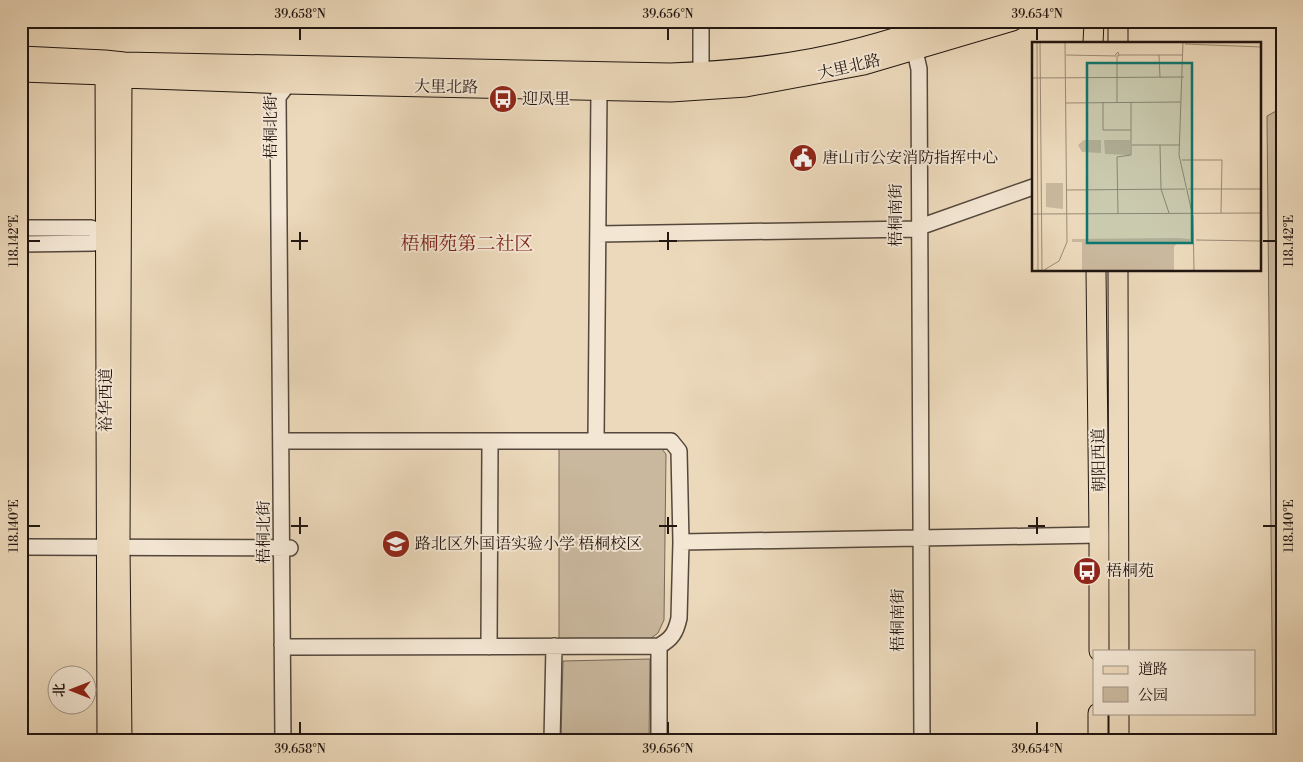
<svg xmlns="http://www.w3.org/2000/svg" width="1303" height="762" viewBox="0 0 1303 762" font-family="'Libre Bodoni','Noto Serif SC',serif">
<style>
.green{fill:#cab89e;stroke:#766758}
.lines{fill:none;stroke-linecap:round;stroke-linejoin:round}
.minor-casing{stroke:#54473c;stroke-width:18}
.major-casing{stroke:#221611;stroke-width:21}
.minor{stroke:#f3e6d3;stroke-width:15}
.major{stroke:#ecd9bb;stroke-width:19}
.ticks{fill:none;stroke:#221611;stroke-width:2}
.labels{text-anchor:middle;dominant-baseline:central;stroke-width:4;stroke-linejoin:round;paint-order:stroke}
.street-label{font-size:16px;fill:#221611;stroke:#f3e6d3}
.poi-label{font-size:16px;fill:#221611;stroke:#f3e6d3;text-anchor:start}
.quarter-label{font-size:19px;fill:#7a1f14;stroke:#f3e6d3}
.inset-road{fill:none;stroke:#9b8b77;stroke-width:1}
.view{fill:#0f766e;fill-opacity:0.15;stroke:#0f766e;stroke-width:2.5}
.inset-edge{fill:none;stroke:#221611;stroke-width:2.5}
.neatline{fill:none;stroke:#221611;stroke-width:2}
.ticks-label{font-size:12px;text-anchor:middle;fill:#221611}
</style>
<rect width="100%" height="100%" fill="#ecd9bb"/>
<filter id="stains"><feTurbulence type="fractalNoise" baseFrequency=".004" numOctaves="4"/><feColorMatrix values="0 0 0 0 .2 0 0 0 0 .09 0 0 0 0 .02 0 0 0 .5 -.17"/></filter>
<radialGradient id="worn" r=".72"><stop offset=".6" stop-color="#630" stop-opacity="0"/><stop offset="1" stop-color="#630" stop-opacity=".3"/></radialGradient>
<path class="green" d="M1277 21H1282V741H1273L1267 116 1278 110Z
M559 448H661L666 454 664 620 658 633 650 639H559Z
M650 659 649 741H561L563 661Z"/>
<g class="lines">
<defs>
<path id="minor" d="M915 51 919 69 922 741
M701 72V21
M21 228H91L106 234
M598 234 914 229 1033 187
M21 244 94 243 106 234
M596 440 599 91
M281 441H671L679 451 681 542 679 618C676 632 672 639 659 646L290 647 282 645
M681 542 1099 535
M21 547 290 548
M489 647 490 442
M283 741 278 97 288 84
M552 741 554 646
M659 741V646"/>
<path id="major" d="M1118 21V44
M1093 44 1094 21
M21 56 105 60 124 62 670 73C732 71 799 64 859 48 890 40 920 30 950 21
M105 63 107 741
M21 72 105 75 122 78 288 84 671 92 746 87 864 65 1013 21
M1096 270 1099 535V651
M1118 270 1119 651
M1119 713V741
M122 741 120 546 122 78 124 67
M1098 741V713"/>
</defs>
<use href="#minor" class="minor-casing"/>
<use href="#major" class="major-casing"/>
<use href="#minor" class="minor"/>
<use href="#major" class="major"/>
</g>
<path class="ticks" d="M300 28V40M668 28V40M1037 28V40M300 232V250M668 232V250M28 241H40M291 241H308M659 241H677M1263 241H1276M300 517V534M668 517V534M1037 517V534M28 526H40M291 526H308M659 526H677M1028 526H1045M1263 526H1276M300 722V734M668 722V734M1037 722V734"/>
<defs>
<symbol id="bus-disc" viewBox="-11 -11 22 22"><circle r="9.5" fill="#8f2418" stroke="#f3e6d3"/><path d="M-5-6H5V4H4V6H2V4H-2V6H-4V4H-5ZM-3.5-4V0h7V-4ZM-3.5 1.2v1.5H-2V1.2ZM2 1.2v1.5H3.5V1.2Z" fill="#fff"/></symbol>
<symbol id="civic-disc" viewBox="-11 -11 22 22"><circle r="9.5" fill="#8f2418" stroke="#f3e6d3"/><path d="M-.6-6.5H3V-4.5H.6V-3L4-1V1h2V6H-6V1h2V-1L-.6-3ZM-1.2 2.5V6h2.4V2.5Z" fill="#fff"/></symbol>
<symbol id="school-disc" viewBox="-11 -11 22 22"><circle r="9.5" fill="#8f2418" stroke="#f3e6d3"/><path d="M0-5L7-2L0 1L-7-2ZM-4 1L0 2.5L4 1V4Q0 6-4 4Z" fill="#fff"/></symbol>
</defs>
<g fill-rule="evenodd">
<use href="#bus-disc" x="487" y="83" width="32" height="32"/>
<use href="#civic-disc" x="787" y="142" width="32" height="32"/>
<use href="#school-disc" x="380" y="528" width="32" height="32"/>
<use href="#bus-disc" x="1071" y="555" width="32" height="32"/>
</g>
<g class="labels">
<g class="street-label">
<text transform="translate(849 67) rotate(-13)">大里北路</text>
<text transform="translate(446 87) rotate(1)">大里北路</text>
<text transform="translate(271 127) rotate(-90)">梧桐北街</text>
<text transform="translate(896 215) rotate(-90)">梧桐南街</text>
<text transform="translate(106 400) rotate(-90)">裕华西道</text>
<text transform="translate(1099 460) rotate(-91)">朝阳西道</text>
<text transform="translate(264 532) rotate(-90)">梧桐北街</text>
<text transform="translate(898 620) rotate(-90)">梧桐南街</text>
</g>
<g class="poi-label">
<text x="522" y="99">迎凤里</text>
<text x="822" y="158">唐山市公安消防指挥中心</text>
<text x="415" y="544">路北区外国语实验小学 梧桐校区</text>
<text x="1106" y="571">梧桐苑</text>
</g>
<g class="quarter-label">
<text x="467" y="244">梧桐苑第二社区</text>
</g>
</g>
<g transform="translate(1032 42)">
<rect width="229" height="229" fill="#ecd9bb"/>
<path d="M52 98H69V111L50 110 46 103ZM72 98H98V113L73 112ZM14 141H31V167L14 165ZM144 196 158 197V201H145L142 205V228H50V200H40V197Z" fill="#cab89e"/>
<path class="inset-road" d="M5 0 6 228M8 0 10 228M151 0 147 113 161 175 162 228M153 2 229 5M34 13 87 14 86 10 83 13M87 13H151M127 13 128 35M85 15V60M0 36 152 35M71 60V88H99M34 61 148 60M100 103H148M128 103 129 147 137 171M150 118H190L189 171M156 147H229M35 148 153 147M0 172 229 171M86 172 85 115 99 113V60M164 198 229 199M12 228 27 219 35 200 33 0"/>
<path class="view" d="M55 21H160V201H55Z"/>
<rect width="229" height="229" class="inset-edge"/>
</g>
<rect width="1303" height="762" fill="none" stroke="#ecd9bb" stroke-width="55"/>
<rect x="1093" y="650" width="162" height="65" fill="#f3e6d3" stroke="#9f9385"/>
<rect x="1103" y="666" width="25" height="8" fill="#ecd9bb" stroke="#9f9385"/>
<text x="1138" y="674" font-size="15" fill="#221611">道路</text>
<rect x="1103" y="687" width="25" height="15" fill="#cab89e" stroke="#9f9385"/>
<text x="1138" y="700" font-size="15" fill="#221611">公园</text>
<g transform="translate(72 690) rotate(270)"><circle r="24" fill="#f3e6d3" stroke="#9f9385"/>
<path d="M0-4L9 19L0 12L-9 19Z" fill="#8f2418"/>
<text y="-8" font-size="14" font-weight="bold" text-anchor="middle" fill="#221611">北</text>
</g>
<rect x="28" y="28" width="1248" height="706" class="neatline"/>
<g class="ticks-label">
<text x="300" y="18">39.658°N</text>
<text x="668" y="18">39.656°N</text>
<text x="1037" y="18">39.654°N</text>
<text transform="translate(1289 241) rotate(-90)" y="4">118.142°E</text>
<text transform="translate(14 241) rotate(-90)" y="4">118.142°E</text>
<text transform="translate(1289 526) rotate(-90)" y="4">118.140°E</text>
<text transform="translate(14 526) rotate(-90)" y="4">118.140°E</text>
<text x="300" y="753">39.658°N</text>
<text x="668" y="753">39.656°N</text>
<text x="1037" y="753">39.654°N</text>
</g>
<rect width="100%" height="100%" filter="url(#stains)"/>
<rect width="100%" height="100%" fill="url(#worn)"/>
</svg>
